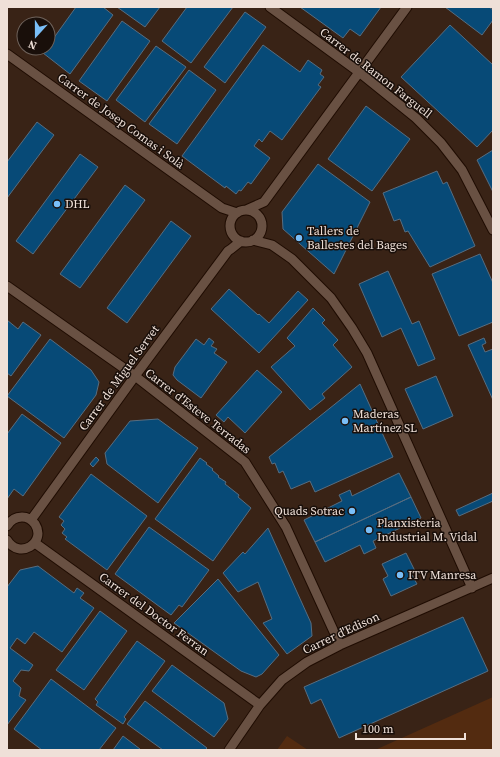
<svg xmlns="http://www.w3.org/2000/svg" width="500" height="757" viewBox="0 0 500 757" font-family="'Source Serif 4',serif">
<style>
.green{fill:#532b10}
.building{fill:#074a77;stroke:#576d80}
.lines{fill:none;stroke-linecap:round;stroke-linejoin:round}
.minor-casing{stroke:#1f0c02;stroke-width:11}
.minor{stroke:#695143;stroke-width:9}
.poi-dot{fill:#7abff8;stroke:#190f0a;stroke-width:1.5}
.labels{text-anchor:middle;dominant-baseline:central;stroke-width:3;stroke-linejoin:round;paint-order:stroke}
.street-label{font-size:12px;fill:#efe0d8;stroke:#190f0a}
.poi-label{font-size:12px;fill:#efe0d8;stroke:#190f0a;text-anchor:start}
</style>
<rect width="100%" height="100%" fill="#392316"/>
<path class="green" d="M493 697V750H375Z
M287 736 308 750H277Z"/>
<path class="building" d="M76 7H103L113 15 70 74 43 53 47 48H48V46Z
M117 7H160L145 27Z
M187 7H233L191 63 162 41Z
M300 7H381L360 36 350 29 343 38Z
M445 7H489L493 10V20L482 35Z
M245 12 266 27 225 83 204 67Z
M122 21 150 41 107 101 79 81Z
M450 25 493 65V130L477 147 401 77Z
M263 45 300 72 308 60 322 70 320 74 324 77 318 85 321 87 282 140 270 131 262 142 259 139 254 146 270 158 251 184 248 182 241 191 239 190 236 194 226 186 225 188 182 156Z
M156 46 186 67 145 122 116 100Z
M189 70 216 90 177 144 149 124Z
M366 106 410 139 372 191 328 159Z
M37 122 54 135 7 198V162Z
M493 150V192L477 160Z
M80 154 98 167 33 254 16 241Z
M318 164 370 202 334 274 283 229 282 212Z
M437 171 443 184 447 182 475 246 430 267 408 231 405 232 400 219 394 221 383 193Z
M125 185 145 200 80 288 60 274Z
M171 221 191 236 127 323 107 308Z
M480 254 493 283V322L459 336 432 274Z
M388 271 412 324 419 321 435 359 418 366 401 328 382 337 359 284Z
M229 289 258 315 259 314 269 323 298 291 308 300 259 353 211 309Z
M313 308 325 320 322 323 338 340 333 345 352 367 322 394 325 398 310 410 271 367 295 346 287 338Z
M7 320 18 329 23 322 41 335 11 376 7 373Z
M209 338 214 342 211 346 217 349 214 353 227 362 201 398 177 380 173 375 175 367 196 339 204 345Z
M484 338 486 343 482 345 485 352 493 349V400L468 345Z
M50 339 91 370 99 382 96 395 64 438 7 396Z
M257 370 282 392 245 433 228 417 224 422 216 415Z
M436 376 453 416 423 429 405 389Z
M360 384 393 457 315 492 310 481 291 489 283 471 279 473 275 463 272 464 269 457Z
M22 414 61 443 23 496 14 489 7 499V434Z
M158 419 198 448 158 503 107 464 105 453 130 421Z
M96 457 99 460 93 467 90 464Z
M200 458 207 463 206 464 213 469 212 470 219 476 218 477 226 482 225 484 239 495 238 497 251 508 213 561 155 519Z
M399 473 411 497 315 542 304 520 342 501 339 495 350 490 352 496Z
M91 474 147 516 107 570 65 539 67 537 62 533 65 529 61 525 64 521 59 517Z
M493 493V501L459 516 456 510Z
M411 497 421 518 373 541 376 548 364 554 360 545 325 562 315 542Z
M149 527 209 570 182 607 179 605 171 615 115 574Z
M268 528 311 623 312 636 287 654 263 623 272 619 258 582 238 592 223 573 243 552 245 554Z
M406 553 415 571 411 573 417 584 391 596 383 579 388 576 382 564Z
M38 566 74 593 77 588 84 593 80 598 94 608 62 652 34 632 25 644 17 638 10 648 33 665 29 671 21 670 13 681 21 688 19 696 26 700 7 725V587L20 570Z
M218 579 279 655 262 674 256 677 241 671 174 623Z
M100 611 127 631 84 690 56 670Z
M463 617 488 671 339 738 321 699 311 704 304 687Z
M137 641 165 661 124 717 126 719 123 724 96 705 98 702 95 699Z
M172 665 224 703 228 719 214 737 152 691Z
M51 679 116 728 99 750H42L14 729Z
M145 701 207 748 205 750H163L127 724Z
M123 736 140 749V750H113Z"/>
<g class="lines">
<defs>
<path id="minor" d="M270 7 359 72 416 118 441 143 462 170 493 230
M7 54 222 208 237 213
M246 210 264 202 407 7
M230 226a16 16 0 1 1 32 0a16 16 0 1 1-32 0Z
M253 240 272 245 292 259 331 298 352 328 367 353 472 588
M7 286 135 376 245 462 286 527 340 645
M31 520 135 376 228 251 231 249 241 241
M7 526C10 521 15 517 22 517 27 517 32 520 35 524 47 543 19 560 7 540
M35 543 260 705
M229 750 260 705 282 680 307 662 340 645 493 578"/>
</defs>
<use href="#minor" class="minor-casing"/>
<use href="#minor" class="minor"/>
</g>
<g class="poi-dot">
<circle cx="57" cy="204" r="4"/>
<circle cx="299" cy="238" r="4"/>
<circle cx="345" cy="421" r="4"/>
<circle cx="352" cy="511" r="4"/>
<circle cx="369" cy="530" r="4"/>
<circle cx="400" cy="575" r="4"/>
</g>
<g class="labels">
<g class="street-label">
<text transform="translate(376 73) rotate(38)">Carrer de Ramon Farguell</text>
<text transform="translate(121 121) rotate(36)">Carrer de Josep Comas i Solà</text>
<text transform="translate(119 378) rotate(-54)">Carrer de Miguel Servet</text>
<text transform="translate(198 411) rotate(38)">Carrer d'Esteve Terradas</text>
<text transform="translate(154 614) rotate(36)">Carrer del Doctor Ferran</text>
<text transform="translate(341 633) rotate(-25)">Carrer d'Edison</text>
</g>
<g class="poi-label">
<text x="65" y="204">DHL</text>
<text x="307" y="231">Tallers de<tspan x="307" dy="14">Ballestes del Bages</tspan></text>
<text x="353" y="414">Maderas<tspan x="353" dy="14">Martínez SL</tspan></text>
<text x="344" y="511" text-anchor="end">Quads Sotrac</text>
<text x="377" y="523">Planxisteria<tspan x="377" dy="14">Industrial M. Vidal</tspan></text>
<text x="408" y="575">ITV Manresa</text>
</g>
</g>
<rect width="500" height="757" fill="none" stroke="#efe0d8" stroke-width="16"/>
<g transform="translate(36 36) rotate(201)"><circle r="19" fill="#190f0a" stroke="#6f635c"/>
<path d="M0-3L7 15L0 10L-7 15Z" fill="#7abff8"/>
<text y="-6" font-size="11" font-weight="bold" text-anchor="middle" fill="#efe0d8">N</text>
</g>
<path d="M356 733v6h109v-6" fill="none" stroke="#efe0d8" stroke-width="2"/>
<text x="362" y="733" font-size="12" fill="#efe0d8" stroke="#190f0a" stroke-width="3" paint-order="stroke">100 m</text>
</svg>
